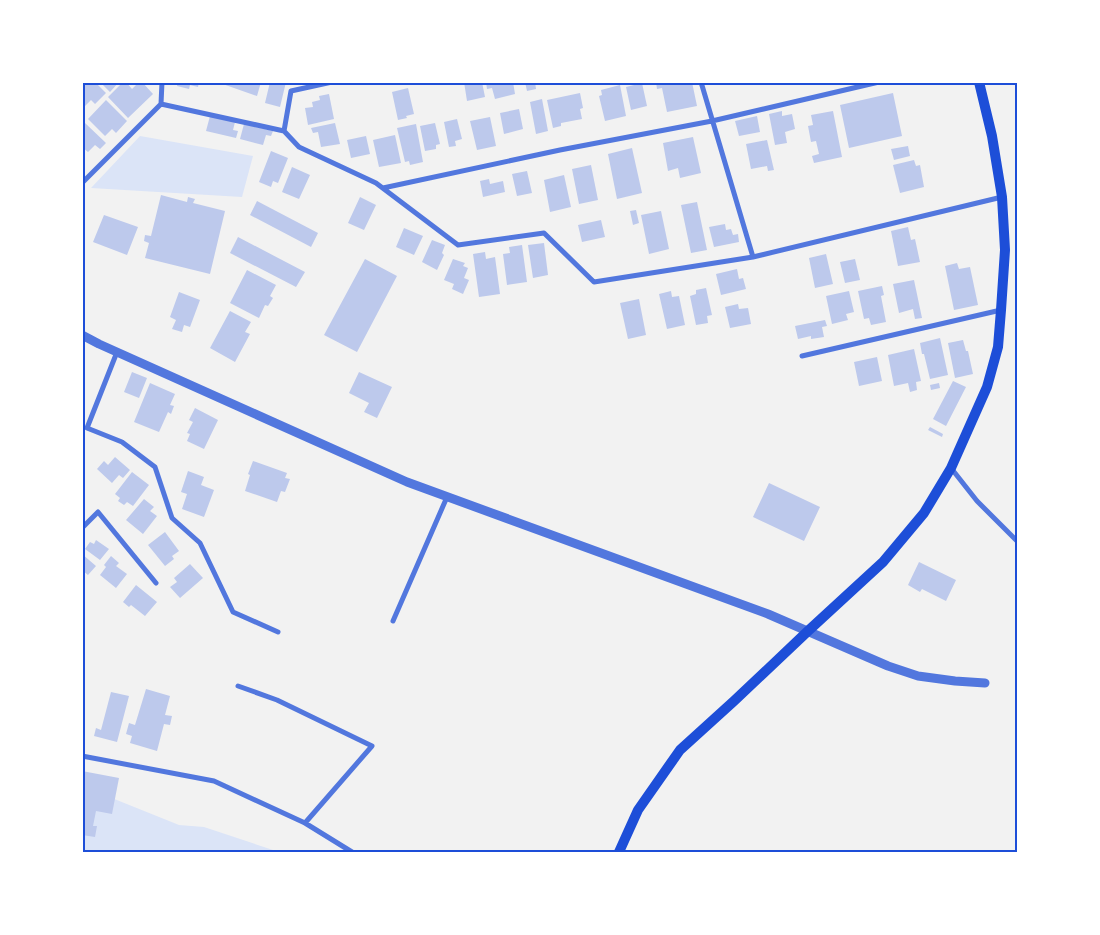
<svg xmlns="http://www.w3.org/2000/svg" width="1100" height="935" viewBox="0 0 1100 935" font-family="'Archivo Narrow',sans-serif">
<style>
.green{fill:#dbe4f7}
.building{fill:#bdc9ec}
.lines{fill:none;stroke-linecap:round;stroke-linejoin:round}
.minor{stroke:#5277de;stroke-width:5}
.tertiary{stroke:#5277de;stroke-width:9}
.secondary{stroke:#1d4ed8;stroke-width:10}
.neatline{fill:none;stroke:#1d4ed8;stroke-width:2}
</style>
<rect width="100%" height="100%" fill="#f2f2f2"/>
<path class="green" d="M140 136 253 156 242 197 91 188Z
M82 786 179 825 204 827 279 852H83Z"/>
<path class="building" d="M82 82H95L106 93 95 104 91 100 82 109Z
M100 82H119L110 92Z
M123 82H126L132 89 139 82H142L153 94 128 118 108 97Z
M178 82H199L198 87 190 85 189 89 177 86Z
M217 82H261L257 96Z
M270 82H286L280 107 265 103Z
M464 82H482L485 97 467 101Z
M486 82H513L515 94 495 99 492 88 487 89Z
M525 82H535L536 89 527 91Z
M656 82H692L697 106 667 112 662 88 657 89Z
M642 83 647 106 631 110 626 87Z
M620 85 626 116 605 121 599 96 602 95 601 90Z
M408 88 414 114 406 116 407 118 398 120 392 92Z
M580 93 583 108 580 109 582 119 561 123V126L553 128 547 100Z
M893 93 902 136 849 148 840 105Z
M329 94 334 119 308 125 305 108 313 107 312 102 320 100 319 96Z
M542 99 548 131 536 134 530 102Z
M106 100 127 121 116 133 112 129 105 136 88 119Z
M519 109 523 129 504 134 500 113Z
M782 111V116L792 114 795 129 785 132 787 143 775 145 769 114Z
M833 111 842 157 814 163 812 156 819 154 816 141 811 142 808 126 813 125 811 115Z
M210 116 235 122 233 130 238 131 236 138 206 131Z
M757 116 760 132 739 136 735 121Z
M490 117 496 146 477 150 470 121Z
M457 119 462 139 455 141 456 146 449 147 444 122Z
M85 123 106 143 100 149 95 145 88 152 82 147V126Z
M335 123 340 144 321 147 318 132 313 133 311 128Z
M435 123 440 144 436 145V149L425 151 420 126Z
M244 124 273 131 271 136 266 135 263 145 240 139Z
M416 124 423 162 410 165 409 161 405 162 397 128Z
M395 135 401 163 379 167 373 140Z
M366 136 370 154 351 158 347 140Z
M693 137 701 173 680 178 678 168 668 171 663 143Z
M767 140 774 170 768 171 767 166 751 169 746 144Z
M908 146 910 156 894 160 891 149Z
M632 148 642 193 617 199 608 154Z
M271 151 288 158 278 183 273 181 271 187 259 182Z
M914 160 916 166 920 165 924 187 900 193 893 165Z
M591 165 598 200 579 204 572 169Z
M292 167 310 175 299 199 282 192Z
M527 171 532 193 517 196 512 174Z
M564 175 571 207 550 212 544 180Z
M489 179 490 184 503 181 505 192 483 197 480 181Z
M161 195 187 202 188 197 195 199 193 203 225 211 210 274 145 258 149 243 144 241 145 235 151 236Z
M360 197 376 205 364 230 348 223Z
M257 201 318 233 311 247 250 215Z
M697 202 707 250 691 253 681 205Z
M636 210 639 223 633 225 630 211Z
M661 211 669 249 649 254 641 215Z
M104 215 138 227 127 255 93 242Z
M601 220 605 237 582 242 578 225Z
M725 224 726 230 731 229 733 235 738 234 739 242 714 247 709 227Z
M908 227 911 240 915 239 920 262 898 266 891 231Z
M404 228 423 236 414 255 396 247Z
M238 237 305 272 296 287 230 253Z
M432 240 445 245 442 253 444 255 437 270 422 262Z
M544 243 548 275 533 278 528 245Z
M522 245 527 282 507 285 503 254 510 253 509 247Z
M485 252 486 259 495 257 500 294 479 297 473 254Z
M826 254 833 284 815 288 809 258Z
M365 259 397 276 357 352 324 335Z
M453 259 465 263 463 266 468 268 464 278 469 280 463 294 452 289 454 284 444 280Z
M855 259 860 280 845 283 840 262Z
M957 263 959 269 970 267 978 305 954 310 945 266Z
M737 269 739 279 743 278 746 289 721 295 716 274Z
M247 270 276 285 270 296 273 298 268 306 265 305 259 318 230 303Z
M914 280 922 318 915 319 913 309 899 313 893 284Z
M882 286 884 295 881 296 886 322 871 325 869 318 864 319 858 291Z
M706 288 712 315 707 316 708 323 696 325 690 296 696 294V290Z
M671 291 672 297 679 296 685 325 667 329 659 294Z
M849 291 854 312 846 314 848 320 832 324 826 296Z
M179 292 200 300 190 327 184 325 182 332 172 329 176 320 170 317Z
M639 299 646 335 628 339 620 303Z
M738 304 739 309 748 308 751 324 730 328 725 307Z
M230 311 251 322 245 332 250 334 235 362 210 348Z
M825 320 827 326 822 327 824 337 811 339V336L798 339 795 326Z
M940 338 948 375 930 379 924 354H922L920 343Z
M963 340 966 351H968L973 374 955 378 948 343Z
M914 349 921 381 916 382 917 390 910 392 908 383 894 386 888 355Z
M877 357 882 381 859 386 854 362Z
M132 372 147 378 139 398 124 392Z
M359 372 392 387 377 418 364 412 369 403 349 393Z
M953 381 966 387 946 426 933 419Z
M150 383 175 394 170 405 174 406 171 414 168 412 159 432 134 422Z
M939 383 940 388 931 390 930 385Z
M195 408 218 420 204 449 187 441 190 434 187 433 193 422 189 420Z
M930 427 943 434 942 437 928 430Z
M115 457 130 470 123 478 119 475 112 483 97 469 104 461 108 465Z
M253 461 287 473 285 478 290 479 285 492 281 491 277 502 245 491 250 475 248 474Z
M188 471 204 477 201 485 214 490 204 517 182 509 187 494 181 492Z
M132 472 149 485 133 506 127 502 124 505 118 501 120 498 115 494Z
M769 483 820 507 804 541 753 517Z
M144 499 154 507 150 511 157 516 143 534 126 520Z
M165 532 179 551 172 556 174 559 165 566 148 545Z
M96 540 109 549 100 560 85 549 90 542 94 544Z
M82 554 96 566 88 575 82 570Z
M111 556 119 563 116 566 127 574 116 588 100 575 106 567 104 565Z
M919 562 956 580 946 601 922 589 920 592 908 585Z
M190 564 203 578 180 598 170 587 177 582 174 578Z
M136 585 157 602 145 616 131 605 129 607 123 602Z
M146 689 170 696 165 715 172 716 170 725 164 724 157 751 130 743 132 736 126 734 129 723 135 725Z
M111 692 129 696 117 742 94 736 96 728 101 730Z
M82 771 119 778 112 814 96 811 93 826H97L95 837 82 835Z"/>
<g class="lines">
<path class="minor" d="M701 82 753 257
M161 104 284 131 299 147 376 183 458 245 544 233 594 282 753 257 1002 197
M284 131 291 91 332 82
M82 183 161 104 162 82
M383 188 560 150 712 121 879 82
M117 352 87 428 122 442 155 467 172 518 200 543 233 612 278 632
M802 356 1001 310
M951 468 977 501 1018 542
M82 528 98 512 156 583
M393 621 447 497
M238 686 277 700 372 746 305 823
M82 756 214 781 305 823 352 852"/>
<path class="tertiary" d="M82 335 99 344 407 482 768 614 888 666 918 676 955 681 985 683"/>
<path class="secondary" d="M619 852 638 810 680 750 734 701 808 631 883 562 924 513 951 468 987 387 998 347 1001 310 1005 250 1002 197 992 136 979 82"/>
</g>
<rect width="1100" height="935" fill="none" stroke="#ffffff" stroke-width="168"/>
<rect x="84" y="84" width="932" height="767" class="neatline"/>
</svg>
